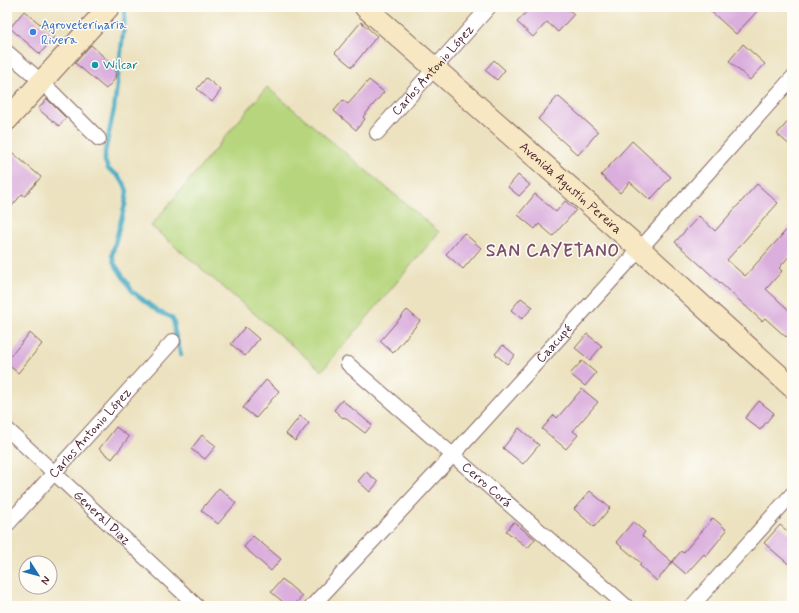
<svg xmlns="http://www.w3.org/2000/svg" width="799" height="613" viewBox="0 0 799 613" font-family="Mynerve,sans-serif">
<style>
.green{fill:#b6d57b;stroke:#807a53}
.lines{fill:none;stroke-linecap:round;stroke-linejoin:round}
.stream{stroke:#41a9c1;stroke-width:4.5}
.building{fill:#daaedd}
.street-casing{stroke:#83635f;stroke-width:16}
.secondary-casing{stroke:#83635f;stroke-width:23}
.street{stroke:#fff;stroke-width:14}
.secondary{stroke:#f7e8c3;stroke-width:21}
.shop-dot{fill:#3f7fe0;stroke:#fdfcf7;stroke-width:1.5}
.culture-dot{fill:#0f9aa8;stroke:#fdfcf7;stroke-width:1.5}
.labels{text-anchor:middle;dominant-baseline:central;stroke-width:3;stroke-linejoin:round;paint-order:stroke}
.shop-label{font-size:13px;fill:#366cbe;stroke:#fdfcf7;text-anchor:start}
.culture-label{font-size:13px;fill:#0d838f;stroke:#fdfcf7;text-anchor:start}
.street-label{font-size:13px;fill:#4a1f2b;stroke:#fdfcf7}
.district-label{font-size:17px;font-weight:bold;letter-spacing:1px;fill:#7c5169;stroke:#fdfcf7}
</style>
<rect width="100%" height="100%" fill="#fdfcf7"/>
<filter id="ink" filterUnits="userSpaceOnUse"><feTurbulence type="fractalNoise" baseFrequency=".025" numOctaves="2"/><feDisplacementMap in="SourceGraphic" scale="8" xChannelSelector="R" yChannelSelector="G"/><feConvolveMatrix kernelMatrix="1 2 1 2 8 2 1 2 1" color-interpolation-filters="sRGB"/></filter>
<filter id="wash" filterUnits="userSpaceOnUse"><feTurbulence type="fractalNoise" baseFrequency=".012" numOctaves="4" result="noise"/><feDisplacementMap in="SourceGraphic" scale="16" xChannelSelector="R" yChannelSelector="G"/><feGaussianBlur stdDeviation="0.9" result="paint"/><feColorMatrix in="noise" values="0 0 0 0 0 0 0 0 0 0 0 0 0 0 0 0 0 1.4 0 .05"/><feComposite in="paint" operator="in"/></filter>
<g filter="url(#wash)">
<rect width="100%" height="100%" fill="#ece2c0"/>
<path class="green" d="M267 87 439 232 322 371 151 226Z"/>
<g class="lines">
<path class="stream" d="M124 7 125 14 123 34 114 109 105 152V161L108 169 117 175 124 183 127 191 125 205 112 255 114 263 133 292 159 312 171 317 174 322V329L181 355"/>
</g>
<g id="blocks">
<path class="building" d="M531 7H565L574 14 558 32 547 22 533 37 517 22Z
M706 7H761L736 34Z
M24 11 55 36 40 54 10 28Z
M361 22 377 36 352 67 335 53Z
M743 44 765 64 750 80 729 61Z
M91 45 116 68 115 79 106 89 75 63Z
M494 60 505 70 497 80 485 70Z
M206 78 221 90 212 102 197 89Z
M369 80 384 92 363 117 365 119 356 130 334 111 343 100 348 104Z
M558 96 598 132 578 155 538 119Z
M47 99 66 118 59 126 38 109Z
M792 117V147L777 134Z
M632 141 671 177 650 200 630 182 620 193 601 175Z
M7 148 41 177 25 196 22 194 7 212Z
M518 175 530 185 519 196 508 187Z
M757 184 778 203 727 260 745 276 792 224V253L779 268 782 271 766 289 792 313V330L786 337 765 318 762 321 675 242 699 216 715 231Z
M535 194 556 212 565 201 576 210 553 236 539 224 535 229 518 215Z
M464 233 481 248 463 269 446 254Z
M521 298 533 307 522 319 511 310Z
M407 310 420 321 393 353 380 341Z
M245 327 259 339 245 356 231 344Z
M30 333 42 344 18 373 7 364V360Z
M587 334 602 346 590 360 575 348Z
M503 345 515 355 507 364 495 354Z
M582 361 596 373 585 386 570 374Z
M266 380 279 391 256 418 243 408Z
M582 389 598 402 573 431 578 435 566 449 542 429 554 415 557 418Z
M342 400 372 425 365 433 344 417 343 418 334 410Z
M759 401 774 413 760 430 745 418Z
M300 416 309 423 295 441 286 434Z
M116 427 129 437 112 459 99 449Z
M519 428 539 445 523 464 503 448Z
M202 435 216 446 205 459 191 449Z
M366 472 378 482 370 492 358 481Z
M219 488 236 503 218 524 201 510Z
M590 491 610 508 594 527 574 509Z
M713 518 727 530 706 556 704 554 686 574 672 562 681 551 683 553Z
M514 522 535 539 528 548 506 531Z
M633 522 645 532 642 536 672 562 657 581 639 565 641 563 616 542Z
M780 525 792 535V567L764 543Z
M253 536 281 559 271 571 244 547Z
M282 579 302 596 294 606H288L271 592Z"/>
</g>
</g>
<g filter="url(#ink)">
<use href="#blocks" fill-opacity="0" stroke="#83635f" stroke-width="1"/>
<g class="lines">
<defs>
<g id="street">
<path d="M7 52 42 82 99 139"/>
<path id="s1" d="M377 133 489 7"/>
<path id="s2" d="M348 364 626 606"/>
<path id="s3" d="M7 429 197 606"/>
<path id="s4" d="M7 525 173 341"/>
<path id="s5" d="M312 606 453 455 640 249 792 78"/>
<path d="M692 606 792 494"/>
</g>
<g id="secondary">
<path id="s6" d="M365 7 640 249 792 387"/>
<path d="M7 120 109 7"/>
</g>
</defs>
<use href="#street" class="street-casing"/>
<use href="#secondary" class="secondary-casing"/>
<use href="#street" class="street"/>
<use href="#secondary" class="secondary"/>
</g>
</g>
<circle class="shop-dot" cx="33" cy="32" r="4"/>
<circle class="culture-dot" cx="95" cy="65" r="4"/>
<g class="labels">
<g class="shop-label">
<text x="41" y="25">Agroveterinaria<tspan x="41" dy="15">Rivera</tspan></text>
</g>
<g class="culture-label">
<text x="103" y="65">Wilcar</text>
</g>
<g class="street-label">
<text stroke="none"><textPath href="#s1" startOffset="84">Carlos Antonio López</textPath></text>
<text stroke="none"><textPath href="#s6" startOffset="274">Avenida Agustín Pereira</textPath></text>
<text stroke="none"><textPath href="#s5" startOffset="357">Caacupé</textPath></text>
<text stroke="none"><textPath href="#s4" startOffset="124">Carlos Antonio López</textPath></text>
<text stroke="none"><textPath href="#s2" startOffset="184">Cerro Corá</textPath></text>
<text stroke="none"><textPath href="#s3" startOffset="130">General Diaz</textPath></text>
</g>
<g class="district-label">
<text x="553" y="251">SAN CAYETANO</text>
</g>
</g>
<rect width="799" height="613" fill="none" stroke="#fdfcf7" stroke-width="24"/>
<g transform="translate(38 575) rotate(126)"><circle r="19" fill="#fdfcf7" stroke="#b5a4a5"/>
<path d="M0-3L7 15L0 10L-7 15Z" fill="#1f6fb2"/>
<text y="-6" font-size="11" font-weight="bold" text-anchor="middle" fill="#4a1f2b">N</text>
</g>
</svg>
